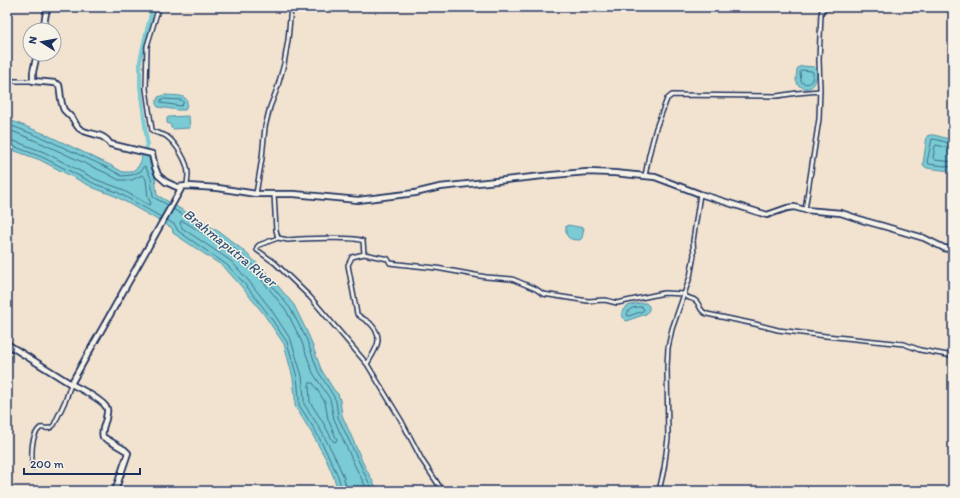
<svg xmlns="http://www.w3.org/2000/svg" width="960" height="498" viewBox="0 0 960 498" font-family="Itim,sans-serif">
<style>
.water{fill:#7acbd3;stroke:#548da4}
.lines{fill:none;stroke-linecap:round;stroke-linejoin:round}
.shore{stroke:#416d8d;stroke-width:1}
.canal{stroke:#7acbd3;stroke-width:4}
.street-casing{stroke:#1b2f5e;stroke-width:6}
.secondary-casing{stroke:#1b2f5e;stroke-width:8}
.street{stroke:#f7f3e8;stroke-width:3}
.secondary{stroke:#f7f3e8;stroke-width:4.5}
.labels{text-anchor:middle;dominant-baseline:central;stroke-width:3;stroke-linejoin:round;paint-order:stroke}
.water-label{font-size:14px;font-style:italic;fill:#33567b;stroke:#f7f3e8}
</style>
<rect width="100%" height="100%" fill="#f2e3d0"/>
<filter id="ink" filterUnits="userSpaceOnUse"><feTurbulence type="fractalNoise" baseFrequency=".025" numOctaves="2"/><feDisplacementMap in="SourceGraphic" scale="8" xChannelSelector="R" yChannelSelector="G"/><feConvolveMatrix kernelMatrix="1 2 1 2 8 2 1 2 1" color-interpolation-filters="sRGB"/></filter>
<g filter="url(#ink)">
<path class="water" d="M803 66 814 67 817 70C817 83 812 94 798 85L796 80 797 69 799 67Z
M165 95C176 96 193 93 185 110H178L158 107 156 104 158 97Z
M187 116 189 117 190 128 173 129 171 128V125L167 123V118L169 117Z
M7 119 45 134 110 165 123 172H131L138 167 141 161 142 155 149 157 150 165 155 177 157 195 221 233 243 250 267 273 294 305 309 336 321 369 334 390 338 394 340 400 342 415 363 463 378 491H338L334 478 326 459 311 432 295 406V397L293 378 284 344 263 313 241 286 224 267 173 233 172 228 115 196 94 188 40 160 7 148Z
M930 135H934L953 140V171H950L927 168 924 166 923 164 927 136Z
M568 225 584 228 582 238 580 240C569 240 565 238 566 226Z
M641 303H646L649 306V310L646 314 626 321C614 308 631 304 641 303Z"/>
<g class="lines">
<path class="shore" d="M802 70 811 71 813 72C813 80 811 87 801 82L800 72Z
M165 99 181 100 183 101V104L181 106 161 103V100Z
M7 124 43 138 108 168 122 176 132 175 141 171 143 167 145 166 151 178 153 197 168 205
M7 129 41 143 106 173 119 180H132L142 175 144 176 146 179 148 197 151 204 149 205 119 188 97 180 44 152 11 140 7 139
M7 144 10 145 42 157 95 184 117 192 161 217
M953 144 934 139H932L927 162 929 164 953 167
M953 149 936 145 935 146 933 158 935 160 953 162
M173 209 219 237 240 253 264 276 290 308 306 338 318 371 331 392 334 397 336 401 338 417 360 464 373 491
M167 220 175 225 178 231 227 265 244 283 266 311 287 342 297 377 299 397V405L315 430 329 457 338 476 342 491
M642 307 644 309 643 311 629 316 627 315C628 307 636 307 642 307Z
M310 383H313L325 402 328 419 337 440 335 442 333 441 324 424 310 402 309 385Z
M347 491 343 475 334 455 319 427 304 404V397L302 376 291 340 270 308 248 280 231 261 182 228 180 223 181 221H183L216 241 237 257 261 279 286 310 301 340 313 373 330 399 334 419 355 466 368 491"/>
<path class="canal" d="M146 156 147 141 140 86V61L145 38 152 10"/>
<defs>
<path id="street" d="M157 13 147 46 146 89 152 130C155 134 161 133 166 136 176 143 188 162 188 174 188 178 187 182 187 186
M7 81H33
M645 176 649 155 656 128 667 99 672 95 777 96 797 93 820 91
M256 194 262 158 265 127 270 107 277 89 284 64 288 40 291 7
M274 194 276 230 278 238 288 240C300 239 355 236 363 241L364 254 352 257 348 265 357 314C361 318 366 320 370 323 385 338 376 349 367 364L401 420 422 460 438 484 443 491
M805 210 819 119 820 88 819 60 821 14 822 10 828 7
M278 238 259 245 257 247V250L275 263 310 297 367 364
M364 254 388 259 390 263 398 264 436 268 486 277 512 279 536 289 543 294 588 301 605 300 617 303 664 293 684 294C688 300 692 297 696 301 701 306 699 311 707 314L755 324 778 330 826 336 904 344 920 350 953 356
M32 468C32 455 30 437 40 428 47 427 48 431 54 425L66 399 71 384
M659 491 664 469 668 438 667 367 668 348 672 329 690 277 694 255 693 241 700 194"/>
<path id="secondary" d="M43 30 47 7
M37 54 33 72V81L55 83 59 85C61 93 60 102 64 110 67 113 70 116 73 119 75 123 77 127 80 129 91 136 103 132 110 144L152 154 155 167 158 175 166 182 177 187 187 186 218 188 256 194H294L358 200 415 193 440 187 552 175 587 172 614 173 655 177 700 194 764 214 767 215 787 208 794 207 805 210 841 213 865 221 883 226 924 238 944 248 953 250
M7 344 71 384
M115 491 128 453 125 450 103 437C101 431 104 425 106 419 106 416 108 412 107 409 105 401 79 388 71 384L182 187"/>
</defs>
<use href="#street" class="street-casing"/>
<use href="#secondary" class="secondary-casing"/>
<use href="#street" class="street"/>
<use href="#secondary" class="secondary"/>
</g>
</g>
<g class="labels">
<g class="water-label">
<text transform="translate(230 248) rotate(39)">Brahmaputra River</text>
</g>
</g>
<rect width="960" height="498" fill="none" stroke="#f7f3e8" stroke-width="24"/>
<rect x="12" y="12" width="936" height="474" fill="none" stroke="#1b2f5e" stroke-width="1.5" filter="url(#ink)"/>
<g transform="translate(42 42) rotate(281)"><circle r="19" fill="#f7f3e8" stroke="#9fa5b1"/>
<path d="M0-3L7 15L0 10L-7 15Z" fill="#1b2f5e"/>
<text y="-6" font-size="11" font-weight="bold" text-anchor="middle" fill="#1b2f5e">N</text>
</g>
<path d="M24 468v6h116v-6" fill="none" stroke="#1b2f5e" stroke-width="2"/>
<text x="30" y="468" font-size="12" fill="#1b2f5e" stroke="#f7f3e8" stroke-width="3" paint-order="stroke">200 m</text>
</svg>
